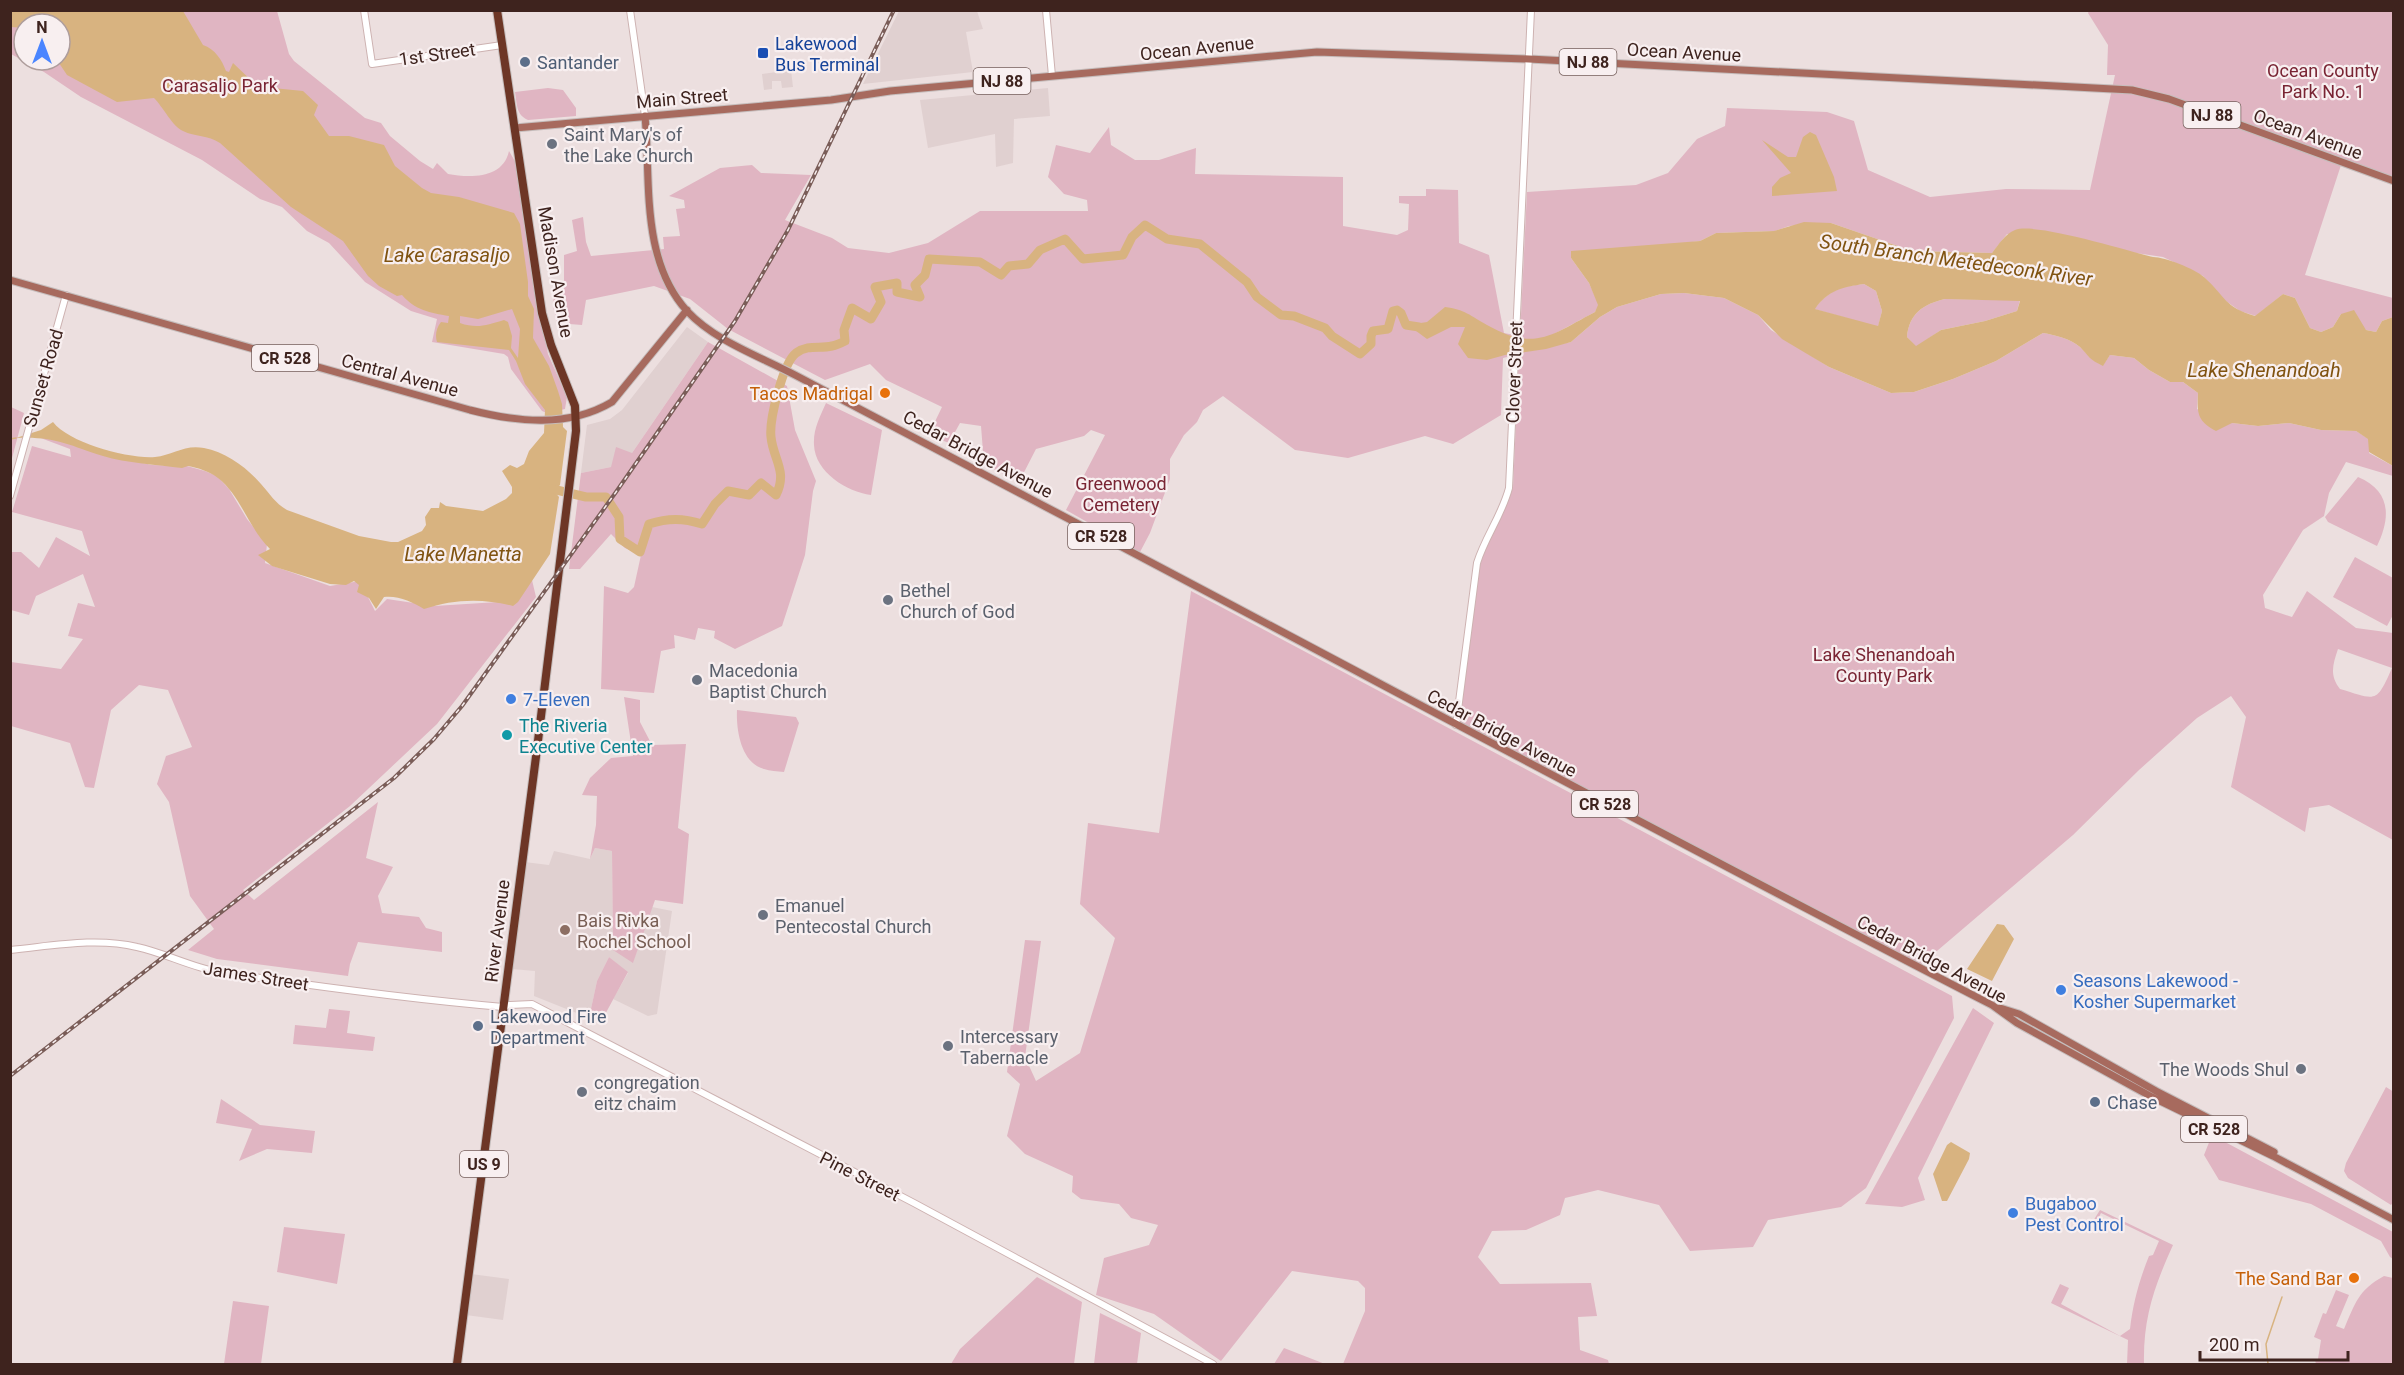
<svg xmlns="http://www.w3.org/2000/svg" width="2404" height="1375" viewBox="0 0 2404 1375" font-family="Roboto,sans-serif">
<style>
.built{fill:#e0d0d0}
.green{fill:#e0b5c2;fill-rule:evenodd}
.water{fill:#d8b380;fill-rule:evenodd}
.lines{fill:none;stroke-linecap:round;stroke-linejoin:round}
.stream{stroke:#d8b380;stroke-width:1.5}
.river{stroke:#d8b380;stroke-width:9}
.secondary-casing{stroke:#cdb2b1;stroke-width:8}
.primary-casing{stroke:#c5bdbc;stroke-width:9}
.highway-casing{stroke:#c5bdbc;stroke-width:10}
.secondary{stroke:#fff;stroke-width:6}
.primary{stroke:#a76a5e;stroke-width:7}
.highway{stroke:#6d3626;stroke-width:8}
.rail-casing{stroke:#7a5d58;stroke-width:4}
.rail{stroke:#f8eff0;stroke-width:1.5;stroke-dasharray:4.5;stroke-linecap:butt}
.transit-dot{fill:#1a4fb4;stroke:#f8eff0;stroke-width:2}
.service-dot{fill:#5c6f8a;stroke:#f8eff0;stroke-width:2}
.worship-dot{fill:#6b7280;stroke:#f8eff0;stroke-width:2}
.food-dot{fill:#e8710a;stroke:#f8eff0;stroke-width:2}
.shop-dot{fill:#3f7fe0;stroke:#f8eff0;stroke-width:2}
.culture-dot{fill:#0f9aa8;stroke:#f8eff0;stroke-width:2}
.education-dot{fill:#8d6e63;stroke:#f8eff0;stroke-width:2}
.labels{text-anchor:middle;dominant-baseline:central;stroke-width:4.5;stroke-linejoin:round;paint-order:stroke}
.shield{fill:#f8eff0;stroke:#76605d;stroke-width:1.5}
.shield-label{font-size:16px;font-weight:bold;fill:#3e231e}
.transit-label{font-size:18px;fill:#164399;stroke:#f8eff0;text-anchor:start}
.street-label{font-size:18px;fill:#3e231e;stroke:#f8eff0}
.service-label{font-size:18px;fill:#4e5e75;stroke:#f8eff0;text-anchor:start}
.park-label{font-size:18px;fill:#792433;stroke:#f8eff0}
.worship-label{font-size:18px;fill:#5b616d;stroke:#f8eff0;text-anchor:start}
.food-label{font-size:18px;fill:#c56008;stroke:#f8eff0;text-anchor:end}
.shop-label{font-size:18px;fill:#366cbe;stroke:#f8eff0;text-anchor:start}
.culture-label{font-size:18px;fill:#0d838f;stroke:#f8eff0;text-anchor:start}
.education-label{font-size:18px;fill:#785e54;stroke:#f8eff0;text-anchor:start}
.water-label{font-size:20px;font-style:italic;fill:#805311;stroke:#f8eff0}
</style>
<rect width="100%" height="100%" fill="#ecdfdf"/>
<path class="built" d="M899 11H977L983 29 966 32 973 72 863 84Z
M791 70 793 87 782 88 781 81H772V89L764 90 762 74Z
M1048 88 1050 116 1014 119 1013 163 996 167 995 134 928 148 920 100Z
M687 327 708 342 632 453 611 467 581 473 587 425 610 419 622 410Z
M595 848 612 851 613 949 633 962 652 907 672 911 657 1014 648 1016 613 999 628 973 609 957 597 981 589 1018 534 996 535 971 512 969 525 862 549 865 554 851 590 859Z
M471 1274 509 1279 503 1320 466 1315Z"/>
<path class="green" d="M11 11H277L289 54 294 61 365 118 381 123 390 136 420 161 433 169 437 163 448 174C470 178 503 179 509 151L516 163 542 323 548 354 567 397 565 409 547 413 542 411 511 369 508 357 504 354 432 342 437 319 411 311 365 282 329 243 307 231 282 207 260 199 202 160 81 97 44 72 11 54ZM24 24H60V60H24Z
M2089 11H2393V176L2368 172 2342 162 2305 275 2393 298V317L2382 321 2376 332 2366 330 2341 314 2333 327 2321 332 2310 328 2295 298 2283 294 2256 316 2240 311 2223 299 2203 276 2163 257 2007 234 1992 253 1912 251 1831 223 1789 226 1775 231 1716 233 1700 241 1571 258 1589 283 1599 305 1595 312 1543 340 1526 339 1504 355 1571 342 1600 317 1617 307 1661 294 1684 293 1724 298 1758 315 1771 330 1829 367 1891 393 1914 392 1953 379 1996 361 2043 333C2055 335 2071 339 2080 347 2091 357 2087 358 2103 365L2110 355 2134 358 2149 370 2170 382H2183L2198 393 2197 409 2232 423 2258 426 2289 423 2321 430 2356 431 2369 439V453L2393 466V476L2346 462 2329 493 2324 516 2303 530 2263 595 2265 608 2292 617 2307 591 2356 628 2393 633V840L2329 805 2309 808 2305 832 2231 787 2246 717 2231 696 2197 718 2139 770 2073 835 1917 968 1456 725 1477 563 1506 499 1513 488 1519 354 1503 358 1501 415 1453 444 1425 436 1348 458 1295 450 1223 396 1203 410 1197 422 1184 435 1170 459V479L1150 533 1140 552 1066 510 1105 435 1091 430 1084 436 1036 449 1019 482 984 464 981 426 960 423 949 443 931 436 929 434 942 407 886 380 870 364 825 380 728 329 690 299 654 286 586 300 582 325 557 323 553 306 555 283 564 281V255L577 251 572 220 583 217 586 242 591 256 664 249 663 237 680 236 676 209 685 208 684 200 669 196 720 168 752 165 761 173 811 175 785 220 832 238 848 248 889 253 928 243 980 211H1088L1087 200 1064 194 1048 177 1056 145 1090 153 1109 127 1111 145 1135 160H1159L1196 148 1195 174 1343 177V226L1397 235 1408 230 1409 204 1399 203V196H1426V189L1458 190 1459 243 1489 255 1504 333 1520 336 1527 192 1636 185 1668 173 1697 139 1725 126 1727 108 1827 112 1854 121 1868 170 1930 197 2006 189 2090 190 2115 75H2107L2108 45 2088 13ZM2338 649 2392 668C2376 704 2377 700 2340 689 2329 675 2333 664 2338 649Z
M548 88 563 90 576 108V116L528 120C516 115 517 104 515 92Z
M1864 284 1876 291 1882 311 1878 327 1814 309C1831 289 1839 287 1864 284Z
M1945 299 2020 300 2017 311 1985 321 1941 330 1916 347 1907 337C1909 314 1923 304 1945 299Z
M708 342 787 386 795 430 816 481 813 491 805 555 782 626 735 649 714 638 715 631 698 628 695 640 674 635 675 648 661 651 654 693 601 689 604 586 628 593 634 587 641 555 625 548 611 534 580 569H569L581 473 611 467 616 447 632 453Z
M826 403 882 430 871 495C847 492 815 472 814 445 813 429 820 417 826 403Z
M11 407 24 413 11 462Z
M38 437 62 441 133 461 152 465 187 466 205 471 217 476 229 489 247 519 267 544 265 563 330 586 360 581 375 611 387 599 434 606 512 601 532 580 536 597 437 724 350 806 243 890 254 900 378 802 366 858 393 867 378 896 382 913 419 917 426 928 442 932V952L358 942 350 964 348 976 217 959 188 950 214 929 190 896 169 802 157 784 166 756 192 747 168 690 139 685 111 710 94 788 85 787 70 743 11 726V662L61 669 83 639 68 636 78 603 95 607 83 574 36 596 29 615 11 610 10 552H21L39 568 56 537 90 556 82 531 12 512 32 446 71 457 70 449Z
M2358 477C2391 491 2391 517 2377 546L2328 522 2325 517Z
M2355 557 2393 578V615L2387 626 2333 597Z
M1191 591 1952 996 1954 1018 1866 1188 1841 1207 1768 1220 1753 1247 1690 1251 1659 1205 1598 1190 1565 1198 1560 1215 1526 1230 1492 1231 1478 1257 1500 1284 1591 1283 1597 1316 1578 1317 1580 1350 1608 1360 1609 1364H1343L1365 1311V1288L1358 1281 1292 1271 1221 1361 1154 1314 1096 1295 1104 1258 1149 1245 1158 1225 1131 1218 1119 1204 1081 1199 1072 1192 1073 1176 1025 1154 1007 1136 1020 1084 1007 1072 1025 940 1041 941 1025 1057 1036 1081 1080 1053 1115 938 1080 904 1088 823 1159 833Z
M624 697 640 700V722L652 745 686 744 678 828 689 834 683 904 655 900 633 963 613 950 612 851 595 848 590 859 596 825 597 796 582 795 590 778 611 758 633 756Z
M737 710 796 717 799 723 784 772C777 771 770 771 764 769 741 763 736 730 737 710Z
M609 957 628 972 602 1020 589 1018 597 981Z
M1973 1008 1994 1023 1918 1178 1925 1200 1902 1207 1865 1204Z
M329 1009 350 1011 347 1033 375 1037 373 1051 293 1044 295 1025 326 1028Z
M2386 1087 2394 1092V1201L2391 1205 2348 1178 2344 1171 2346 1163Z
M221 1099 260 1125 315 1131 312 1153 267 1149 239 1161 252 1129 216 1123Z
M2212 1135 2393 1232V1259L2390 1257 2381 1241 2311 1204 2219 1180 2204 1155Z
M2100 1210 2173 1245C2154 1287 2143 1318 2144 1364H2127L2128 1340 2051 1303 2060 1284 2069 1288 2061 1304 2120 1336 2130 1329C2133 1303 2139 1281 2149 1256L2153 1255 2159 1241 2101 1213 2093 1229 2095 1232 2088 1229Z
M284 1227 345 1234 337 1284 277 1272Z
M2384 1276 2393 1278V1364H2316L2315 1360 2318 1359 2321 1340 2314 1337 2323 1313 2326 1314 2336 1290 2349 1295 2336 1326 2344 1329C2355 1304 2358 1290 2384 1276Z
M1037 1277 1082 1302 1074 1364H951L960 1349Z
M233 1301 269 1306 261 1364H224Z
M1100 1313 1141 1333 1137 1364H1094Z
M1284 1348 1325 1364H1274Z"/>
<path class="water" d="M10 11H183L203 45C215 49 222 60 226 71L229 72 233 63 254 83 273 88 303 91 318 105 314 115 329 136H349L384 145 395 166 422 188 431 193 459 197 514 213 520 224 528 282V296L534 309 533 338 549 366 558 391 562 404 563 427 567 431 560 485 554 491 559 497 550 554 518 602 513 606C483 598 453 599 424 609 413 602 397 595 384 597L376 609 369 598 357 592 359 585 354 581 346 585 330 584 272 566 258 555 270 549C249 529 241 496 218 478 209 471 198 468 188 466L182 468C158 465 126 463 103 456 68 445 55 436 16 438L41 430 53 422C69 443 128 459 155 457 173 455 185 444 204 448 226 452 246 467 261 484 270 494 275 503 287 510L359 536 391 542H398L422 531 426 525 425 517 431 508H439L440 502 446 506 483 511 506 499 512 493V487L502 471 510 465 517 468 524 464 529 451 544 433 545 410 525 384 516 361 509 350 437 342C435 336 436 328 441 322L448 323 449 316C430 313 415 310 402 295L397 296 379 286 368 276 343 241 291 207 220 143C208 135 195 137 183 131 173 127 163 107 154 98L117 102 67 75 57 60H60V24H24V28L11 27ZM512 309 520 329 518 358 511 348 512 336 508 322 504 320C487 325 477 329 460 323V316L478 319Z
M1810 132 1816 135 1834 177 1837 191 1772 196V187L1780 178 1791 173 1762 140 1788 157H1796L1803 137Z
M1804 222 1831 223 1912 251 1992 253C1999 244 2005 234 2015 230 2036 222 2128 251 2153 257 2165 257 2195 269 2204 277 2226 297 2224 307 2255 316L2283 294 2295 298 2310 328 2321 332 2333 327 2341 314 2354 310 2366 330 2376 332 2382 321 2393 317V466L2369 452 2368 439 2356 431 2321 430 2289 423 2258 426 2232 423 2216 431C2197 421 2197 413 2198 393L2183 382H2170L2149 370 2134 358 2110 355 2103 366C2087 358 2091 358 2080 347 2071 339 2055 335 2043 333L1996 361 1953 379 1914 392 1891 393 1829 367 1782 339 1758 315 1724 298 1684 293 1661 294 1617 307 1600 317 1571 342 1546 349 1505 355 1487 360 1468 358 1458 344 1465 327H1451L1427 339 1408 325 1427 322 1445 307C1464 309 1471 316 1487 325 1535 352 1551 335 1595 312L1598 305 1589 283 1571 258V251L1700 241 1716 233 1774 231ZM1864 284 1876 291 1882 311 1878 326 1815 309C1828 290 1843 287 1864 284ZM1945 299 2020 301 2017 311 1985 321 1941 330 1916 346 1907 337C1909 314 1923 304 1945 299Z
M1997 924 2004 925 2014 939 1992 981 1967 969Z
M1951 1142 1970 1153 1969 1159 1947 1201H1942L1933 1174 1947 1145Z"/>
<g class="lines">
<path class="stream" d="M10 439 16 438
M2268 1364 2266 1344 2282 1297"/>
<path class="river" d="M544 487 586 497H606L619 517 620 539 640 552 649 524C668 518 683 518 702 524L715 504 728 491 749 495 761 483 776 495C788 471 773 459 771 437 769 420 783 363 796 353 809 344 819 349 832 346 837 345 841 343 845 341L844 330 852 308 871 319 881 302 875 287 897 283V292L920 297 915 285 925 275 929 259 980 262 1001 275 1009 266 1028 264 1040 250 1065 239 1083 259 1123 255 1132 237 1145 225 1167 239 1200 244 1247 282 1257 297 1281 315 1294 316 1325 328 1332 336 1360 354 1371 344V336L1373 331 1388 329 1393 311 1397 310 1401 313 1406 325 1419 327"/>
<defs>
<path id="secondary" d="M364 10 372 64 502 45
M630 10 645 116
M1046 10 1052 76
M10 496 66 295
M1456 725 1477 563C1485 537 1502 515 1509 488L1531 10
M10 950C52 946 96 937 137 947 165 953 190 967 219 972 313 986 409 999 503 1007L510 1005 532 1004 914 1203 1213 1364"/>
<path id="primary" d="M645 116C651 180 640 259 687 311 715 341 759 356 795 375 873 416 950 457 1027 497 1349 666 1669 839 1992 1005L2017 1023 2152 1097 2273 1156 2394 1220
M515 128 831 100 890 91 1317 52 1529 59 2132 90 2169 99 2394 181
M10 280 470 410C517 422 568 428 612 402L687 310
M2000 1008 2019 1014 2156 1091 2274 1152"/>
<path id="highway" d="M457 1364 537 749 576 431 575 406 551 345 542 313 497 10"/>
</defs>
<use href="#secondary" class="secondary-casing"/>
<use href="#primary" class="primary-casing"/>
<use href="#highway" class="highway-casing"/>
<use href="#secondary" class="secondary"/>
<use href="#primary" class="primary"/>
<use href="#highway" class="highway"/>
<defs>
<path id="rail" d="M10 1076 394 778 434 739 462 706 616 492 735 321 788 230 894 10"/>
</defs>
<use href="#rail" class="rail-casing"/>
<use href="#rail" class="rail"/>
</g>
<rect class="transit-dot" x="757" y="47" width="12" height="12" rx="3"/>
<g class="service-dot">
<circle cx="525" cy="62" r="6"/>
<circle cx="478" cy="1026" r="6"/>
<circle cx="2095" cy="1102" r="6"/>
</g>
<g class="worship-dot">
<circle cx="552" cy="144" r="6"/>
<circle cx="888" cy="600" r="6"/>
<circle cx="697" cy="680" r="6"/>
<circle cx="763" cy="915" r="6"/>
<circle cx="948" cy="1046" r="6"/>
<circle cx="2301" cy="1069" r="6"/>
<circle cx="582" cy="1092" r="6"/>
</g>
<g class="food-dot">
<circle cx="885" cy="393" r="6"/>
<circle cx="2354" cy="1278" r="6"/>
</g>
<g class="shop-dot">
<circle cx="511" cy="699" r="6"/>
<circle cx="2061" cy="990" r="6"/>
<circle cx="2013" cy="1213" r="6"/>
</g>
<circle class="culture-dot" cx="507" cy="735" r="6"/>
<circle class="education-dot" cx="565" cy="930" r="6"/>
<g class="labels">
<g class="shield">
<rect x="1559.5" y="49" width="57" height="26" rx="4.5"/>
<rect x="973.5" y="68" width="57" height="26" rx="4.5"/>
<rect x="2183.5" y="102" width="57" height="26" rx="4.5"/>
<rect x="252" y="345" width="66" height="26" rx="4.5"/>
<rect x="1068" y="523" width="66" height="26" rx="4.5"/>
<rect x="1572" y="791" width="66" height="26" rx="4.5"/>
<rect x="2181" y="1116" width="66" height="26" rx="4.5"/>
<rect x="460" y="1151" width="48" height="26" rx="4.5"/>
</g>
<g class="shield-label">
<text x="1588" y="62">NJ 88</text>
<text x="1002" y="81">NJ 88</text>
<text x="2212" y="115">NJ 88</text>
<text x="285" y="358">CR 528</text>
<text x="1101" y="536">CR 528</text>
<text x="1605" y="804">CR 528</text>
<text x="2214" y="1129">CR 528</text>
<text x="484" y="1164">US 9</text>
</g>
<g class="transit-label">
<text x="775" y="43">Lakewood<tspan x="775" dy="21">Bus Terminal</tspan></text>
</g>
<g class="street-label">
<text transform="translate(1197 48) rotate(-6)">Ocean Avenue</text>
<text transform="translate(1684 52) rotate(3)">Ocean Avenue</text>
<text transform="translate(437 54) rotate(-8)">1st Street</text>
<text transform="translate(682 98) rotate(-5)">Main Street</text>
<text transform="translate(2308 134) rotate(20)">Ocean Avenue</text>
<text transform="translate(556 272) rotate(80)">Madison Avenue</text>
<text transform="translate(1514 372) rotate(-88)">Clover Street</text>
<text transform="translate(400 375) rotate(15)">Central Avenue</text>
<text transform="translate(43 378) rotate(-74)">Sunset Road</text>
<text transform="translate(978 454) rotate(28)">Cedar Bridge Avenue</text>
<text transform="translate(1502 733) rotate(28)">Cedar Bridge Avenue</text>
<text transform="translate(497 931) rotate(-83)">River Avenue</text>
<text transform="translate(1932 959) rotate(28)">Cedar Bridge Avenue</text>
<text transform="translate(256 976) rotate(9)">James Street</text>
<text transform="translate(860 1176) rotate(27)">Pine Street</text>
</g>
<g class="service-label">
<text x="537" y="62">Santander</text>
<text x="490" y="1016">Lakewood Fire<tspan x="490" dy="21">Department</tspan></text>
<text x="2107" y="1102">Chase</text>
</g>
<g class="park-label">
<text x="2323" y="70">Ocean County<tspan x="2323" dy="21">Park No. 1</tspan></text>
<text x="220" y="85">Carasaljo Park</text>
<text x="1121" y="483">Greenwood<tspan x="1121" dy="21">Cemetery</tspan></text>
<text x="1884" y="654">Lake Shenandoah<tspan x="1884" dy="21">County Park</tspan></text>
</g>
<g class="worship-label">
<text x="564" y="134">Saint Mary's of<tspan x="564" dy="21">the Lake Church</tspan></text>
<text x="900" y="590">Bethel<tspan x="900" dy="21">Church of God</tspan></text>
<text x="709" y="670">Macedonia<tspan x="709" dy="21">Baptist Church</tspan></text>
<text x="775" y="905">Emanuel<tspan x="775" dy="21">Pentecostal Church</tspan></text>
<text x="960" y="1036">Intercessary<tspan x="960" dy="21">Tabernacle</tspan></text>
<text x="2289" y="1069" text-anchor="end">The Woods Shul</text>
<text x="594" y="1082">congregation<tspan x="594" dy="21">eitz chaim</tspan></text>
</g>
<g class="food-label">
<text x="873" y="393">Tacos Madrigal</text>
<text x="2342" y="1278">The Sand Bar</text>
</g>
<g class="shop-label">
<text x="523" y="699">7-Eleven</text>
<text x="2073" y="980">Seasons Lakewood -<tspan x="2073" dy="21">Kosher Supermarket</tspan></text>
<text x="2025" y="1203">Bugaboo<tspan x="2025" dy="21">Pest Control</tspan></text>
</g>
<g class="culture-label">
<text x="519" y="725">The Riveria<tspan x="519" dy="21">Executive Center</tspan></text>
</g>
<g class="education-label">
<text x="577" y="920">Bais Rivka<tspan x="577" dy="21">Rochel School</tspan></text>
</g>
<g class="water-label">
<text x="447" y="255">Lake Carasaljo</text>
<text transform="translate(1956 260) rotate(8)">South Branch Metedeconk River</text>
<text x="2264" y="370">Lake Shenandoah</text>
<text x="463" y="554">Lake Manetta</text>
</g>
</g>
<rect width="2404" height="1375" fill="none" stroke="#3e231e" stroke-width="24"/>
<g transform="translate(42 42)"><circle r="28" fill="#f8eff0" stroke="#ae9d9c" stroke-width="1.5"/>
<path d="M0-4.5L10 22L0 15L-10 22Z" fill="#4a85ff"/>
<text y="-9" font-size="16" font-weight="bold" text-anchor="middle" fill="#3e231e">N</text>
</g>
<path d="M2200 1351v9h148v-9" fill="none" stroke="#3e231e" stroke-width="3"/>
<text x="2209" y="1351" font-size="18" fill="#3e231e" stroke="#f8eff0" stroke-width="4.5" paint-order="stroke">200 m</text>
</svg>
